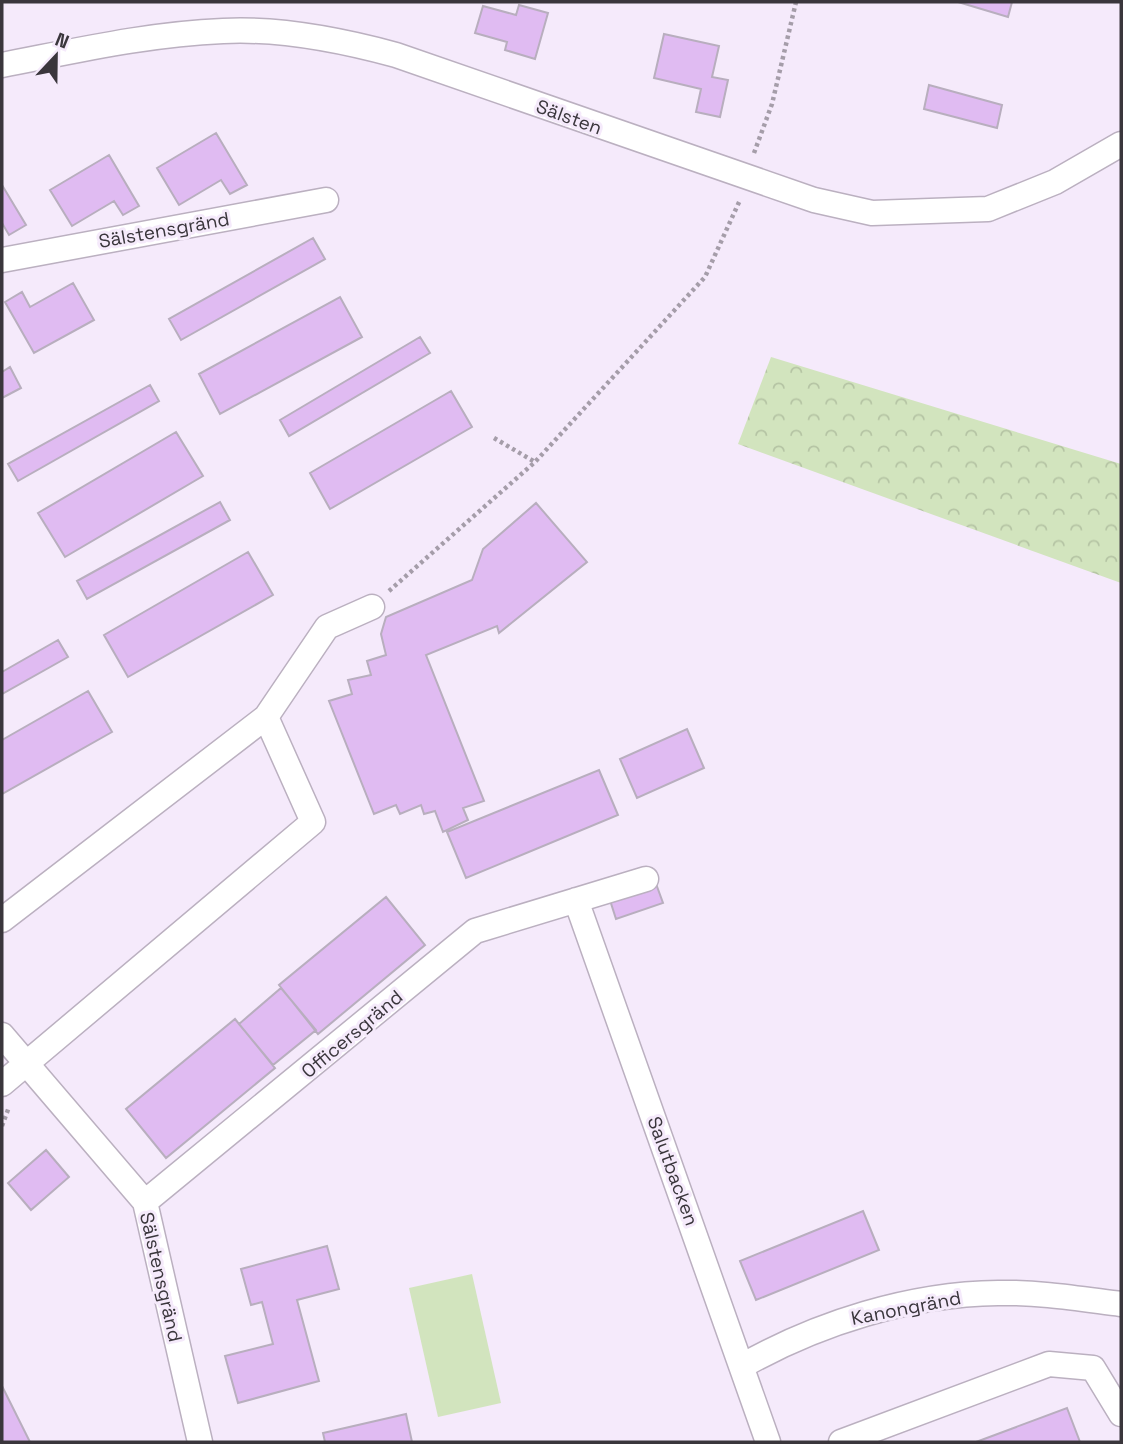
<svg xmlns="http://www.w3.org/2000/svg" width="1123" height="1444" viewBox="0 0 1123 1444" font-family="'Space Grotesk',sans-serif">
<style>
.grass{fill:#d2e4be}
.forest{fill:url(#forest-crowns)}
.building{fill:#e0bbf2;stroke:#b8aebe;stroke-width:2}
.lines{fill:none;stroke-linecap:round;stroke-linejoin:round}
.minor-casing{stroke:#bbb0c0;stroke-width:27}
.path{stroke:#a59da9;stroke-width:4.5;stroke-dasharray:3.5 3.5;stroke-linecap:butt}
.minor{stroke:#fff;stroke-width:24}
.labels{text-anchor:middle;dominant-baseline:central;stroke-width:6;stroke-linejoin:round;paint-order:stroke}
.street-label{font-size:19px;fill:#3a363c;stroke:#f5eafb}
</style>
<defs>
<pattern id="forest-crowns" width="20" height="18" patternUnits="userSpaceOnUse" patternTransform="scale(1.75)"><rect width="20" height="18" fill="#d2e4be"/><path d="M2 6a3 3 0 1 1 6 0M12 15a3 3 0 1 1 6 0" fill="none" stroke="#b5c4a4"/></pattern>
</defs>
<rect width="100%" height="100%" fill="#f5eafb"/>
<path class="grass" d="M472 1274 501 1403 438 1417 409 1288Z"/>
<path class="forest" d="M771 357 1121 464V583L738 444Z"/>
<path class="building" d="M958 2H1012L1008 17Z
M519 5 548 13 535 59 505 50 507 42 475 33 483 6 516 15Z
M664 34 719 46 712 77 728 80 720 117 696 112 701 89 654 78Z
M929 85 1002 105 997 128 924 109Z
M216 133 247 185 230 194 221 180 179 205 157 168Z
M109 155 139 206 123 215 114 201 72 226 50 190Z
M2 185 26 225 9 235 2 223Z
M313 238 325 259 181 340 169 319Z
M73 283 94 320 34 353 5 302 22 292 30 307Z
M340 297 362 337 220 414 199 374Z
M420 337 430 353 289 436 280 420Z
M10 367 21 388 2 398V372Z
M150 385 159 401 18 481 8 464Z
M451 391 472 427 330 509 310 473Z
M176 432 203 476 65 557 38 513Z
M220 502 230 520 87 599 77 581Z
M536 503 587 562 499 633 497 626 426 655 484 801 463 808 468 820 443 832 435 811 424 814 421 805 400 814 396 805 374 814 329 701 352 694 348 680 371 675 367 661 386 655 381 634 386 617 472 580 483 549Z
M248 552 273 595 128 677 104 635Z
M58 640 68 657 2 694V672Z
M88 691 112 732 2 794V740Z
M687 729 704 768 637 798 620 759Z
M599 770 618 815 466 878 447 832Z
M655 881 663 903 616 919 609 897Z
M386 897 425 945 318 1034 279 985Z
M281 988 316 1030 273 1065 239 1024Z
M235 1019 275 1068 166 1158 126 1109Z
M46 1150 69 1177 31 1210 8 1183Z
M863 1211 879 1250 756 1300 740 1261Z
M327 1246 339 1289 297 1300 319 1381 238 1403 225 1356 273 1344 262 1302 251 1305 241 1269Z
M2 1386 30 1442H2Z
M1067 1408 1080 1442H976Z
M406 1414 412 1442H325L323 1433Z"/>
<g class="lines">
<defs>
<path id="minor" d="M2 65C75 51 148 34 223 31 280 28 341 40 396 55L814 200 872 213 988 209 1055 182 1121 144
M2 260 326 200
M266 717 327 627 372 607
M576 900 768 1442
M2 920 266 717 313 822 2 1084
M2 1035 145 1202 200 1442
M145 1202 475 931 646 879
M742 1366C818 1323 910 1294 998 1293 1039 1292 1081 1299 1121 1304
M841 1442 1049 1364 1093 1368 1121 1414"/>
</defs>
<use href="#minor" class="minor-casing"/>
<path class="path" d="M754 153 772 104 796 2
M494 438 535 462
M389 591 535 462 705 277 740 200
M2 1126 9 1107"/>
<use href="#minor" class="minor"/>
</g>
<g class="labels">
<g class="street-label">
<text transform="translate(569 117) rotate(20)">Sälsten</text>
<text transform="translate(164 230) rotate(-10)">Sälstensgränd</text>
<text transform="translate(352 1034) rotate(-40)">Officersgränd</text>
<text transform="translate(673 1171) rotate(70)">Salutbacken</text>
<text transform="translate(161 1277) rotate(77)">Sälstensgränd</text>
<text transform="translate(906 1308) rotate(-11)">Kanongränd</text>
</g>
</g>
<rect width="1123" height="1444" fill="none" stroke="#3a363c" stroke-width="7"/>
<g transform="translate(56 56) rotate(22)" stroke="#f5eafb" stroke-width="5" paint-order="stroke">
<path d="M0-5L12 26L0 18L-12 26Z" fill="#3a363c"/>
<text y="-10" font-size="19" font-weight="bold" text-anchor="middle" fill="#3a363c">N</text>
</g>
</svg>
